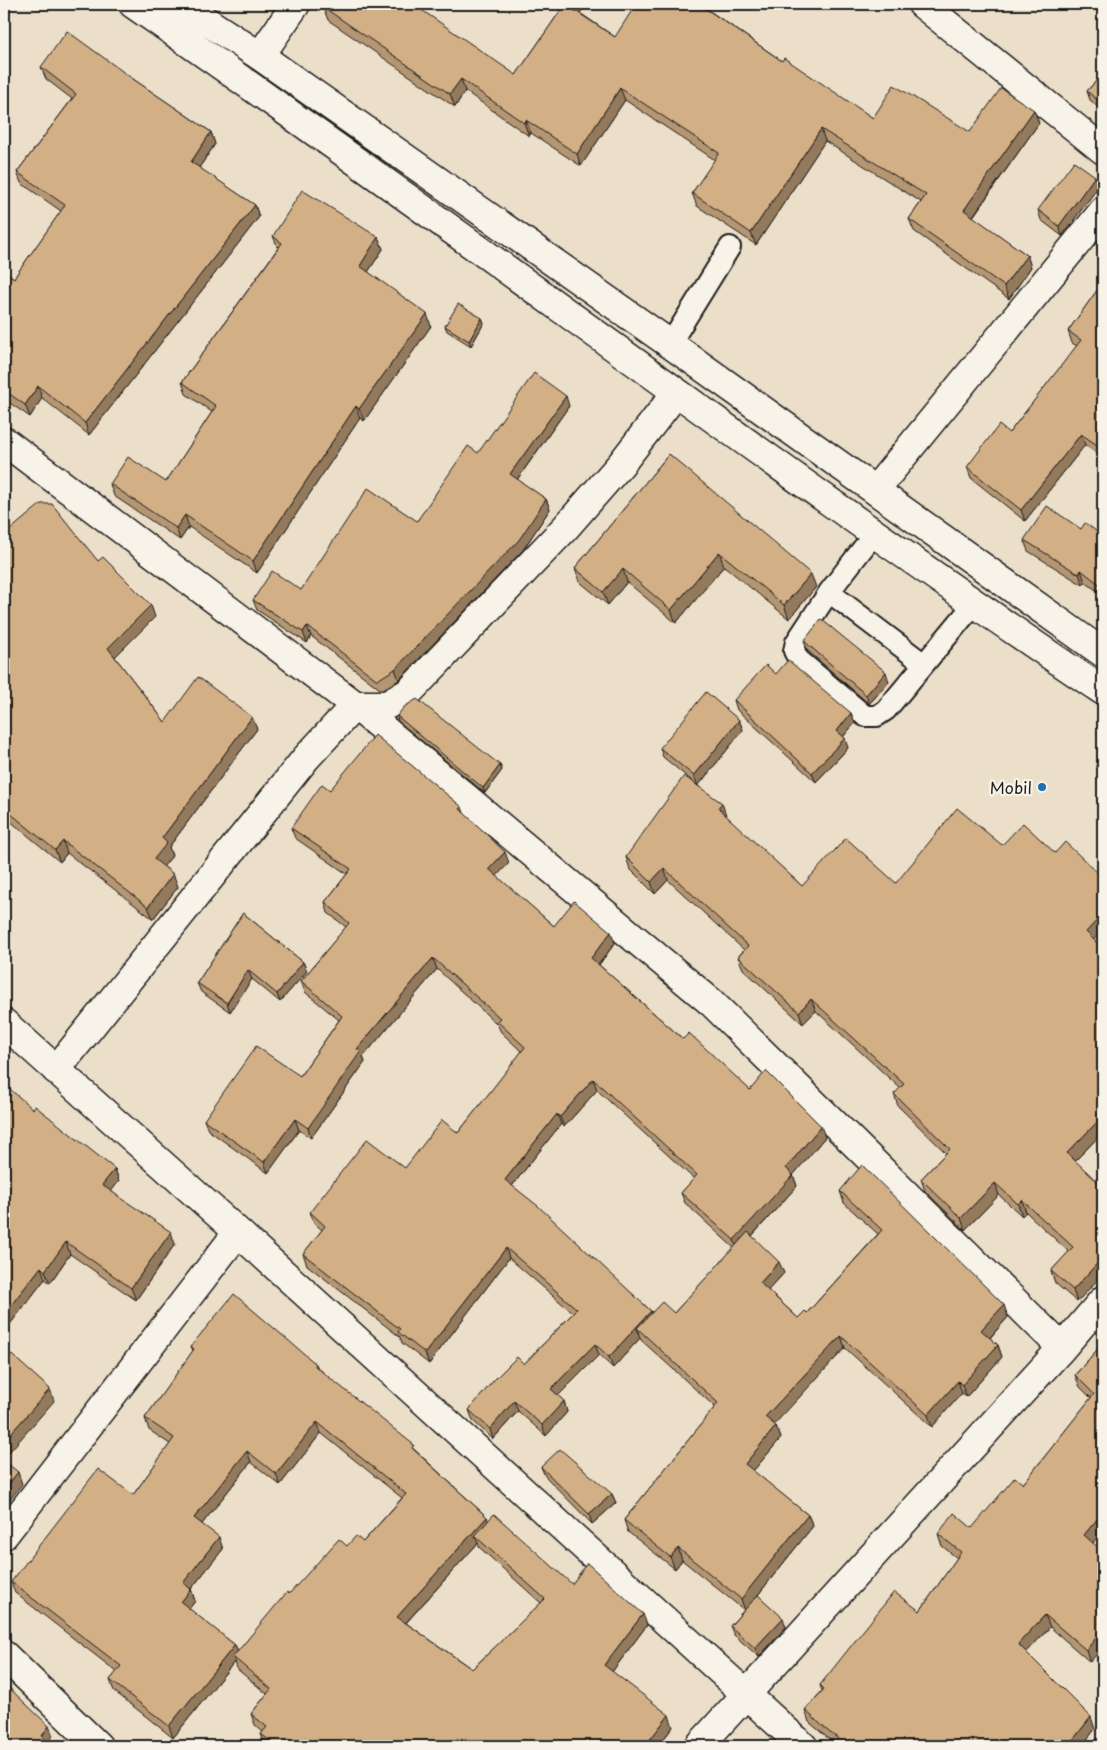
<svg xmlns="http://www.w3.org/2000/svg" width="1107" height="1750" viewBox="0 0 1107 1750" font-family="'Playpen Sans',sans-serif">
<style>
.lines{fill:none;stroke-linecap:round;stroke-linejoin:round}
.service-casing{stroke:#1c1c1c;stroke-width:24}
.minor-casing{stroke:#1c1c1c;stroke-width:31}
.tertiary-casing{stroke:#1c1c1c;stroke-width:31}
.service{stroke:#f7f3e8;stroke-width:20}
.minor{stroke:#f7f3e8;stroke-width:28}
.tertiary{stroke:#f7f3e8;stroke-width:28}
.wall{fill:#b59672;stroke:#1c1c1c;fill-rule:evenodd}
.shaded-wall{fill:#947a5d;stroke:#1c1c1c}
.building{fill:#d3af85;stroke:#1c1c1c}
.poi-dot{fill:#1f6fb2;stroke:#f7f3e8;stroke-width:2}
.labels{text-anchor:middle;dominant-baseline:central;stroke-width:4.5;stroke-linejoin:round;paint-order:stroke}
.poi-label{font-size:16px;fill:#1c1c1c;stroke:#f7f3e8;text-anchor:end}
</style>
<rect width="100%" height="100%" fill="#ecdfca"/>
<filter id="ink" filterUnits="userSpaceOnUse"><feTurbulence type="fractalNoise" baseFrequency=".02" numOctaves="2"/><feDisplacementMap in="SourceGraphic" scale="10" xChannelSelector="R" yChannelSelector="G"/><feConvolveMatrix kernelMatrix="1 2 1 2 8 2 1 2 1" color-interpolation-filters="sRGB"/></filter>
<g filter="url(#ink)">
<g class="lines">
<defs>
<path id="service" d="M670 344 730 247
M874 534 829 592 796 642 794 651 799 660 865 716H877L886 710 974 604
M829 592 924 664"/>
<path id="minor" d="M922 4 1103 150
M260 56 296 4
M4 441 355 705 712 1003 1062 1348
M876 489 1103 211
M4 1023 238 1232 803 1746
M56 1070 306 758 355 705H387L409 692 566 527 621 464 676 393
M4 1535 238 1232
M4 1655 98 1746
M699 1746 1062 1348 1103 1300"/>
<path id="tertiary" d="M133 4C459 229 774 470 1103 691
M180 4 260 56 670 344 1103 653"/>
</defs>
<use href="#service" class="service-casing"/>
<use href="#minor" class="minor-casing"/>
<use href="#tertiary" class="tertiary-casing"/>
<use href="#service" class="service"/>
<use href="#minor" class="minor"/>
<use href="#tertiary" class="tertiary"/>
</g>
<path class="wall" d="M559 4H586L580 13 615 37 704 7 782 61 873 118 970 132 1039 123 973 217 1027 255 1031 267 1009 299 914 231 909 219 921 202 825 141 756 245 697 206 692 193 715 160 625 100 581 166 531 133 529 136 465 91 455 107 328 20 323 7 516 75 563 7Z
M41 67 133 79 211 132 215 144 199 168 255 205 259 217 89 435 42 398 30 417 4 399V271L14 278 61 211 21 183 17 172 72 99 46 79Z
M1103 73V112L1090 100 1087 91Z
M1095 176 1099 186 1062 236 1041 220 1038 210Z
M273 236 378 237 383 249 368 272 431 326 364 421 360 418 257 573 189 527 180 540 114 496 110 484 166 482 212 412 186 394 182 382 278 248Z
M1103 282V458L1085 445 1025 521 971 478 967 467 1009 433 1077 346 1072 343 1068 331Z
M482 318 484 323 471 346 447 331 445 326Z
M569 406 517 480 546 499 550 509 523 550 399 680 383 689H380L311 636 307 643 257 610 253 600 301 590 417 521 478 453Z
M669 454 816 587 789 619 724 566 676 623 627 582 608 605 580 582 575 568Z
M1081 529 1103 536V595L1085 582 1083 585 1028 551 1024 540Z
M4 535 98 561 155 617 115 657 165 722 257 729 169 847 172 856 163 866 173 874 178 887 153 919 67 853 60 862 4 816Z
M804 641 889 682 869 704 807 650Z
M776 674 851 713 855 723 843 737 848 748 816 782 737 710 734 700Z
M397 716 500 765 502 770 485 793 398 721Z
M739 720 743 730 698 786 726 815 725 816 802 886 896 883 1094 940 1103 949V1132L1075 1161 1077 1302 1055 1283 1051 1271 1069 1252 1026 1212 1022 1216 999 1195 965 1230 925 1191 921 1179 946 1153 898 1106 894 1094 900 1088 816 1011 803 1024 743 969 738 957 744 950 668 880 655 894 630 869 626 857 698 786 663 757 660 748Z
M330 790 462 807 464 813 509 863 496 876 554 926 615 943 599 965 683 1039 750 1090 825 1137 793 1175 797 1186 752 1236 784 1273 768 1290 798 1318 807 1313 878 1234 844 1203 840 1191 1008 1317 990 1338 998 1345 1002 1357 966 1397 962 1393 932 1427 845 1348 774 1424 776 1426 781 1438 753 1471 808 1515 813 1526 758 1595 786 1627 759 1657 734 1635 730 1626 744 1610 682 1560 675 1569 628 1532 624 1520 715 1407 641 1340 640 1338 613 1368 599 1355 558 1396 564 1401 567 1412 546 1436 518 1411 493 1439 473 1421 469 1410 524 1364 573 1313 509 1258 429 1364 402 1343 400 1337 307 1265 303 1254 322 1230 314 1223 310 1212 405 1168 458 1133 522 1052 501 1032 497 1024 437 969 363 1057 365 1062 311 1138 299 1130 268 1173 208 1130 204 1120 300 1076 339 1020 305 992 301 981 346 927 328 913 325 902 347 874 295 838 291 828ZM597 1090 694 1179 681 1193 685 1203 734 1248 674 1313 652 1312 651 1311 512 1186 561 1124 564 1127Z
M243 913 303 962 307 971 280 1002 252 979 230 1012 201 992 197 983Z
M33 1109 115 1169 119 1181 111 1191 175 1244 136 1300 70 1254 50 1283 45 1279 4 1332Z
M1103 1343V1530L1093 1543 1090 1662 1050 1627 1026 1653 1095 1729 1082 1746H837L809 1722 805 1710 822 1691 820 1685 920 1611 957 1558 942 1546 938 1534 972 1528 1023 1484 1091 1398 1080 1387 1075 1375Z
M191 1346 316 1364 318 1368 416 1451 487 1517 488 1521 572 1584 647 1625 612 1672 673 1727 658 1746H267L265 1745 261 1734 263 1732 255 1725 251 1714 267 1694 237 1669 235 1661 173 1738 114 1691 110 1680 117 1672 15 1593 11 1582 133 1495 170 1444 149 1430 145 1418 193 1351ZM321 1433 402 1498 363 1542 347 1546 289 1594 237 1652 235 1645 189 1609 195 1601 191 1589 223 1549 202 1524 251 1462 280 1485ZM478 1543 479 1547 541 1603 472 1669 406 1623Z
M541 1467 612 1494 616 1503 592 1524 545 1476Z"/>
<path class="shaded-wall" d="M574 4H586L578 16Z
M461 79 465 91 455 107 450 94Z
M620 88 625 100 581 166 577 154Z
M1034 110 1039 123 968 223 964 210Z
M526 120 531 133 529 136 524 123Z
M821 129 825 141 756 245 751 233Z
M211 132 215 144 195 174 191 162Z
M1095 176 1099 186 1062 236 1059 226Z
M255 205 259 217 89 435 85 423Z
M378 237 383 249 364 278 360 266Z
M1027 255 1031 267 1009 299 1004 286Z
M427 314 431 326 364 421 359 409Z
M482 318 484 323 471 346 469 341Z
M38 386 42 398 30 417 25 405Z
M566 396 569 406 513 485 510 474Z
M356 406 360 418 257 573 253 561Z
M1081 434 1085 445 1025 521 1021 510Z
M546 499 550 509 523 550 399 680 395 669Z
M185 515 189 527 180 540 176 528Z
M719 552 724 566 676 623 671 610Z
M623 569 627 582 608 605 603 592Z
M1081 570 1085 582 1083 585 1079 574Z
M811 574 816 587 789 619 784 605Z
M151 605 155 617 112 660 108 648Z
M307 626 311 636 307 643 303 632Z
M886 672 889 682 869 704 866 695Z
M851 713 855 723 840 740 837 731Z
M252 717 257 729 169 847 172 856 159 872 154 859 162 838Z
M739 720 743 730 698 786 694 776Z
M845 738 848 748 816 782 812 773Z
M500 765 502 770 485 793 483 788Z
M722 803 726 815 722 820 718 808Z
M63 841 67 853 60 862 55 850Z
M505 852 509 863 493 880 489 869Z
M664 868 668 880 655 894 651 882Z
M173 874 178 887 153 919 148 907Z
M1103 914V930L1090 944 1086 932Z
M611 932 615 943 595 969 591 958Z
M433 958 437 969 363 1057 365 1062 311 1138 308 1128 357 1049Z
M303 962 307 971 280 1002 277 994Z
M248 970 252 979 230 1012 227 1003Z
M811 999 816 1011 803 1024 799 1012Z
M593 1079 597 1090 564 1127 560 1117Z
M557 1114 561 1124 508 1191 505 1180Z
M1103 1116V1132L1071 1165 1067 1153Z
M295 1119 299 1130 268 1173 264 1162Z
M821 1126 825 1137 790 1179 793 1175 797 1186 738 1251 734 1240 786 1168Z
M115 1169 119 1181 107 1197 102 1185Z
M995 1183 999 1195 965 1230 961 1218Z
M1022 1200 1026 1212 1022 1216 1018 1204Z
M171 1232 175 1244 136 1300 131 1288Z
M66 1242 70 1254 50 1283 45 1271Z
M506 1248 509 1258 429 1364 425 1353Z
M1103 1257V1274L1077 1302 1073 1290Z
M779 1262 784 1273 764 1295 760 1283Z
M41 1267 45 1279 4 1332V1314Z
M1004 1305 1008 1317 986 1342 981 1330Z
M651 1311 655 1321 637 1328 640 1338 613 1368 609 1357Z
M841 1336 845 1348 770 1429 765 1417Z
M595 1344 599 1355 554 1400 551 1389Z
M998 1345 1002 1357 966 1397 962 1385Z
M958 1381 962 1393 932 1427 928 1415Z
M50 1389 54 1401 4 1458V1441Z
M514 1401 518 1411 493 1439 490 1429Z
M564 1401 567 1412 546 1436 542 1425Z
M317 1422 321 1433 280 1485 276 1474Z
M776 1426 781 1438 749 1476 745 1464Z
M247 1451 251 1462 198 1529 194 1518Z
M18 1472 22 1484 4 1507V1490Z
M612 1494 616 1503 592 1524 589 1514Z
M1103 1512V1530L1089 1548 1084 1535Z
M808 1515 813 1526 745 1611 741 1599Z
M487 1517 491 1528 475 1536 478 1543 401 1628 397 1617Z
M219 1537 223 1549 187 1594 183 1583Z
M678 1548 682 1560 675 1569 670 1557Z
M191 1589 195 1601 185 1614 181 1602Z
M643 1614 647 1625 608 1677 604 1665Z
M1045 1615 1050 1627 1022 1657 1018 1644Z
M783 1618 786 1627 759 1657 755 1648Z
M1103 1629V1647L1090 1662 1086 1650Z
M235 1645 239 1656 233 1657 235 1661 173 1738 169 1726Z
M669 1715 673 1727 658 1746H645Z
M1091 1717 1095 1729 1082 1746H1068Z
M49 1726 53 1736 45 1746 42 1736Z"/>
<path class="building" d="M326 4H413L516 75 565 4 615 37 636 4H699L782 61 784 58 873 118 894 85 970 132 1001 88 1034 110 964 210 1027 255 1004 286 909 219 926 195 821 129 751 233 692 193 719 153 620 88 577 154 526 120 524 123 461 79 450 94 323 7Z
M67 31 133 79 211 132 191 162 255 205 85 423 38 386 25 405 4 390V271L14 278 65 205 17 172 76 94 41 67Z
M1103 73V105L1087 91Z
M1074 161 1095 176 1059 226 1038 210Z
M302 190 378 237 360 266 427 314 359 409 356 406 253 561 185 515 176 528 110 484 128 457 166 482 216 406 182 382 282 243 273 236Z
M1103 282V449L1081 434 1021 510 967 467 999 425 1009 433 1081 340 1068 331Z
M458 304 482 318 469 341 445 326Z
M534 373 566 396 510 474 546 499 519 540 395 669 379 679H376L307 626 303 632 253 600 272 571 301 590 368 488 417 521 468 446 478 453Z
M669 454 811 574 784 605 719 552 671 610 623 569 603 592 575 568Z
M41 504H52L98 561 103 557 151 605 108 648 165 722 198 677 252 717 162 838 167 843 154 859 173 874 148 907 63 841 55 850 4 808V535Z
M1047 506 1081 529 1085 523 1103 536V587L1081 570 1079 574 1024 540Z
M821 619 886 672 866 695 804 641Z
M788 660 851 713 837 731 845 738 812 773 734 700 766 665 776 674Z
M706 692 739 720 694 776 660 748Z
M417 699 500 765 483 788 397 716 404 707Z
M375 735 462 807 460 809 505 852 489 869 554 926 574 901 611 932 591 958 683 1039 689 1033 750 1090 766 1071 821 1126 786 1168 793 1175 734 1240 681 1193 697 1175 593 1079 560 1117 557 1114 505 1180 538 1206 651 1311 609 1357 595 1344 551 1389 564 1401 542 1425 514 1401 490 1429 469 1410 493 1381 517 1357 524 1364 577 1309 506 1248 425 1353 398 1332 400 1329 303 1254 325 1226 310 1212 367 1139 405 1168 442 1120 458 1133 525 1047 497 1021 500 1018 433 958 357 1049 361 1051 308 1128 295 1119 264 1162 204 1120 256 1046 300 1076 342 1016 301 981 349 923 325 902 351 869 291 828 322 784 330 790Z
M684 776 722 803 718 808 802 886 846 838 896 883 957 808 1002 845 1023 823 1055 853 1065 842 1098 873 1103 865V914L1086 932 1103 949V1116L1067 1153 1103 1187V1257L1073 1290 1051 1271 1073 1247 1022 1200 1018 1204 995 1183 961 1218 921 1179 950 1149 894 1094 904 1084 811 999 799 1012 738 957 748 946 664 868 651 882 626 857Z
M243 913 303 962 277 994 248 970 227 1003 197 983Z
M4 1084 33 1109 35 1106 115 1169 102 1185 171 1232 131 1288 66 1242 45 1271 41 1267 4 1314Z
M862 1165 1004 1305 981 1330 998 1345 962 1385 958 1381 928 1415 841 1336 765 1417 776 1426 745 1464 808 1515 741 1599 678 1548 670 1557 624 1520 718 1403 637 1328 662 1302 674 1313 748 1232 779 1262 760 1283 798 1318 805 1311 807 1313 882 1230 840 1191Z
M234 1294 316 1364 315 1366 414 1445 412 1448 487 1517 397 1617 472 1669 545 1599 475 1536 494 1514 572 1584 587 1563 643 1614 604 1665 669 1715 645 1746H277L261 1734 267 1727 251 1714 271 1689 233 1657 287 1592 289 1594 339 1539 347 1546 356 1536 363 1542 406 1494 317 1422 276 1474 247 1451 194 1518 219 1537 183 1583 191 1589 181 1602 235 1645 169 1726 110 1680 121 1666 11 1582 98 1469 133 1495 174 1438 145 1418 194 1349 191 1346Z
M1103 1343V1512L1084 1535 1103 1552V1629L1086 1650 1045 1615 1018 1644 1091 1717 1068 1746H849L829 1732 805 1710 824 1689 820 1685 894 1592 920 1611 961 1552 938 1534 954 1513 972 1528 1015 1477 1023 1484 1094 1394 1075 1375Z
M4 1348 50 1389 4 1441Z
M560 1449 612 1494 589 1514 541 1467Z
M4 1461 18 1472 4 1490Z
M758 1595 783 1618 755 1648 730 1626Z
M4 1683 49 1726 42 1736 52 1746H4Z"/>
</g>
<circle class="poi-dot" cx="1042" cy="787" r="5"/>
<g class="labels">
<g class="poi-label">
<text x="1032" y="787">Mobil</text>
</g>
</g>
<rect width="1107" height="1750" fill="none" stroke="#f7f3e8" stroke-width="20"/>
<rect x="10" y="10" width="1087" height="1730" fill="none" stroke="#1c1c1c" stroke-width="2" filter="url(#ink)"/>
</svg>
